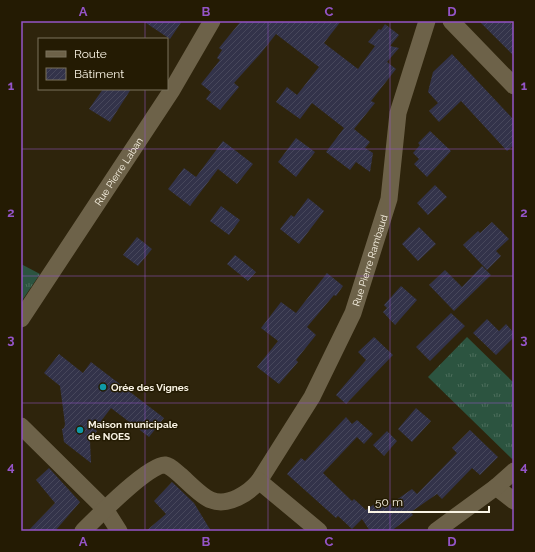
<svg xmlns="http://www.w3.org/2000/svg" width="535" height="552" viewBox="0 0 535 552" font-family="Raleway,sans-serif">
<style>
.grass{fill:url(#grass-tufts)}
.building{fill:url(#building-hatch)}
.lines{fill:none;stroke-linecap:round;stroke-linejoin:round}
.minor{stroke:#6d6249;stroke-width:17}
.grid{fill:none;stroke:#9454c7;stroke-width:1;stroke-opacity:0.55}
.culture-dot{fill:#0f9aa8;stroke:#241b03;stroke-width:1.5}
.labels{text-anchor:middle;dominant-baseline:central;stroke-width:3;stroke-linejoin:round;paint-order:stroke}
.street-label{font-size:10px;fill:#faf4e5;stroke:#241b03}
.poi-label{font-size:10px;font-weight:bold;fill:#faf4e5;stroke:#241b03;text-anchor:start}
.neatline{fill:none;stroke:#9454c7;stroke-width:1.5}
.grid-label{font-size:13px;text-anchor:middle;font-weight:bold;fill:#9454c7}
</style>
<defs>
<pattern id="grass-tufts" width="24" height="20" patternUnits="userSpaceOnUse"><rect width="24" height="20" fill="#2c5440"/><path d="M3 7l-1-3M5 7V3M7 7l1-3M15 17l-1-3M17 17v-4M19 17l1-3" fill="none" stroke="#4c6d5b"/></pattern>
<pattern id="building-hatch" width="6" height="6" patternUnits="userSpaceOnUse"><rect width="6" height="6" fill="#33334a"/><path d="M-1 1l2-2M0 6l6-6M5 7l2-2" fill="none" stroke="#47475b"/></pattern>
</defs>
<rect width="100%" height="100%" fill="#2e240c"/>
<path class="grass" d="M21 264 40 274 21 302Z
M467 337 514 383V457L512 459 428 377Z"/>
<path class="building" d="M143 21H182L170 39Z
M241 21H341L324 43 358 69 375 46 368 42 379 29 381 30 385 24 399 35 390 46 399 48 387 62 396 69 371 101 375 103 354 129 370 142 365 148 373 153 370 172 356 162 350 170 326 152 344 128 312 103 300 119 276 102 287 87 297 95 319 67 276 34 261 53 234 83 239 87 220 110 206 99 211 92 201 84 220 60 217 58 222 50 219 48Z
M479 21H509L514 26V56Z
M452 54 514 120V145L507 151 461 101 439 122 429 111 438 103 428 92 433 72Z
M103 89H131L110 122 89 109Z
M430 131 451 151 427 177 414 164 419 159 413 153 420 145 418 143Z
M296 138 315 152 296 177 278 162Z
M223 141 253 164 237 184 218 169 190 206 168 189 184 168 196 177Z
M435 185 447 197 428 215 417 203Z
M308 198 324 211 299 244 280 229 291 215 294 217Z
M221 206 240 220 229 235 210 221Z
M492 222 509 239 496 251 501 256 487 270 463 245 478 231 480 233Z
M419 227 436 244 418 261 402 244Z
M137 237 152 249 138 266 123 255Z
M235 255 256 272 248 281 227 264Z
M482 266 491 275 454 311 429 285 445 270 462 287Z
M327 273 343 286 336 296 334 295 307 327 316 335 296 360 298 362 279 384 257 367 278 341 261 328 281 302 296 313Z
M401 286 417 300 395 325 383 312 387 308 384 305Z
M451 313 465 326 430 361 416 347Z
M487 319 499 331 506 324 514 333V337L496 355 473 333Z
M374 337 393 355 346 404 336 395 366 360 358 352Z
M59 354 83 373 91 362 164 418 149 437 111 408 95 429 97 431 90 440 91 463 64 442 62 429 64 428 65 424 60 386 44 373Z
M416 408 431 421 412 442 398 429Z
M346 417 352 424 357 420 373 434 364 444 357 437 323 473 352 501 354 499 366 510 380 500 385 508 412 489 417 494 457 453 452 448 470 430 498 457 480 475 472 468 442 499 437 494 411 512 413 515 391 531H370L362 519 352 529 338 516 336 518 287 474 301 458 305 461Z
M387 431 397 441 384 456 373 445Z
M49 468 80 502 55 531H28L55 503 36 480Z
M172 482 194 503 211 531H146L166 514 154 501Z"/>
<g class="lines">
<g class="minor">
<path d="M451 21 514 86"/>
<path id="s1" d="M21 319 172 90 212 21"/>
<path d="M21 426 105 509 119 531"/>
<path id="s2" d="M259 481 312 397 353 313 389 199 398 113 427 21"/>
<path d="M496 487 514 501"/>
<path d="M83 531C95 519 150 463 165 465 171 466 176 472 180 475 188 482 202 497 211 500 228 507 249 493 259 481L319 531"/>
<path d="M436 531 496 487 514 471"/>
</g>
</g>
<path class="grid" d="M145 21V39M268 21V531M390 21V531M145 89V531M21 149H514M21 276H514M21 403H514"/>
<g class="culture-dot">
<circle cx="103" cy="387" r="4"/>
<circle cx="80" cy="430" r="4"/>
</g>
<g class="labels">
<g class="street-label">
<text stroke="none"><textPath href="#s1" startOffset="177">Rue Pierre Laban</textPath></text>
<text stroke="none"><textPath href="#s2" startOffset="248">Rue Pierre Rambaud</textPath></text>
</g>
<g class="poi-label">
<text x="111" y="387">Orée des Vignes</text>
<text x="88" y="424">Maison municipale<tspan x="88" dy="12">de NOES</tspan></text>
</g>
</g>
<rect width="535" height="552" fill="none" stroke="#241b03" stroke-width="44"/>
<rect x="38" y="38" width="130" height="52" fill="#241b03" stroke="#7a725d"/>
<rect x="46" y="51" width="20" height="6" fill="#6d6249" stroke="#7a725d"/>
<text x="74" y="58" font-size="12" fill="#faf4e5">Route</text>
<rect x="46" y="68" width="20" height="12" fill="url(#building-hatch)" stroke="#7a725d"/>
<text x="74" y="78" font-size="12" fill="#faf4e5">Bâtiment</text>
<path d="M369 506v6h120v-6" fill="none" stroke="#faf4e5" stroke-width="2"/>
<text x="375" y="506" font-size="12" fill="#faf4e5" stroke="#241b03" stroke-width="3" paint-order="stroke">50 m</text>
<rect x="22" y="22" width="491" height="508" class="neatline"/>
<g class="grid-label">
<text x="83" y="16">A</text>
<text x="206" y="16">B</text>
<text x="329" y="16">C</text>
<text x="452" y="16">D</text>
<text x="11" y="90">1</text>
<text x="524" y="90">1</text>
<text x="11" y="217">2</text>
<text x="524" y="217">2</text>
<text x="11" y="344">3</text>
<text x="524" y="344">3</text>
<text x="11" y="471">4</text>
<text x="524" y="471">4</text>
<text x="83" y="546">A</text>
<text x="206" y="546">B</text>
<text x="329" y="546">C</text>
<text x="452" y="546">D</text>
</g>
</svg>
